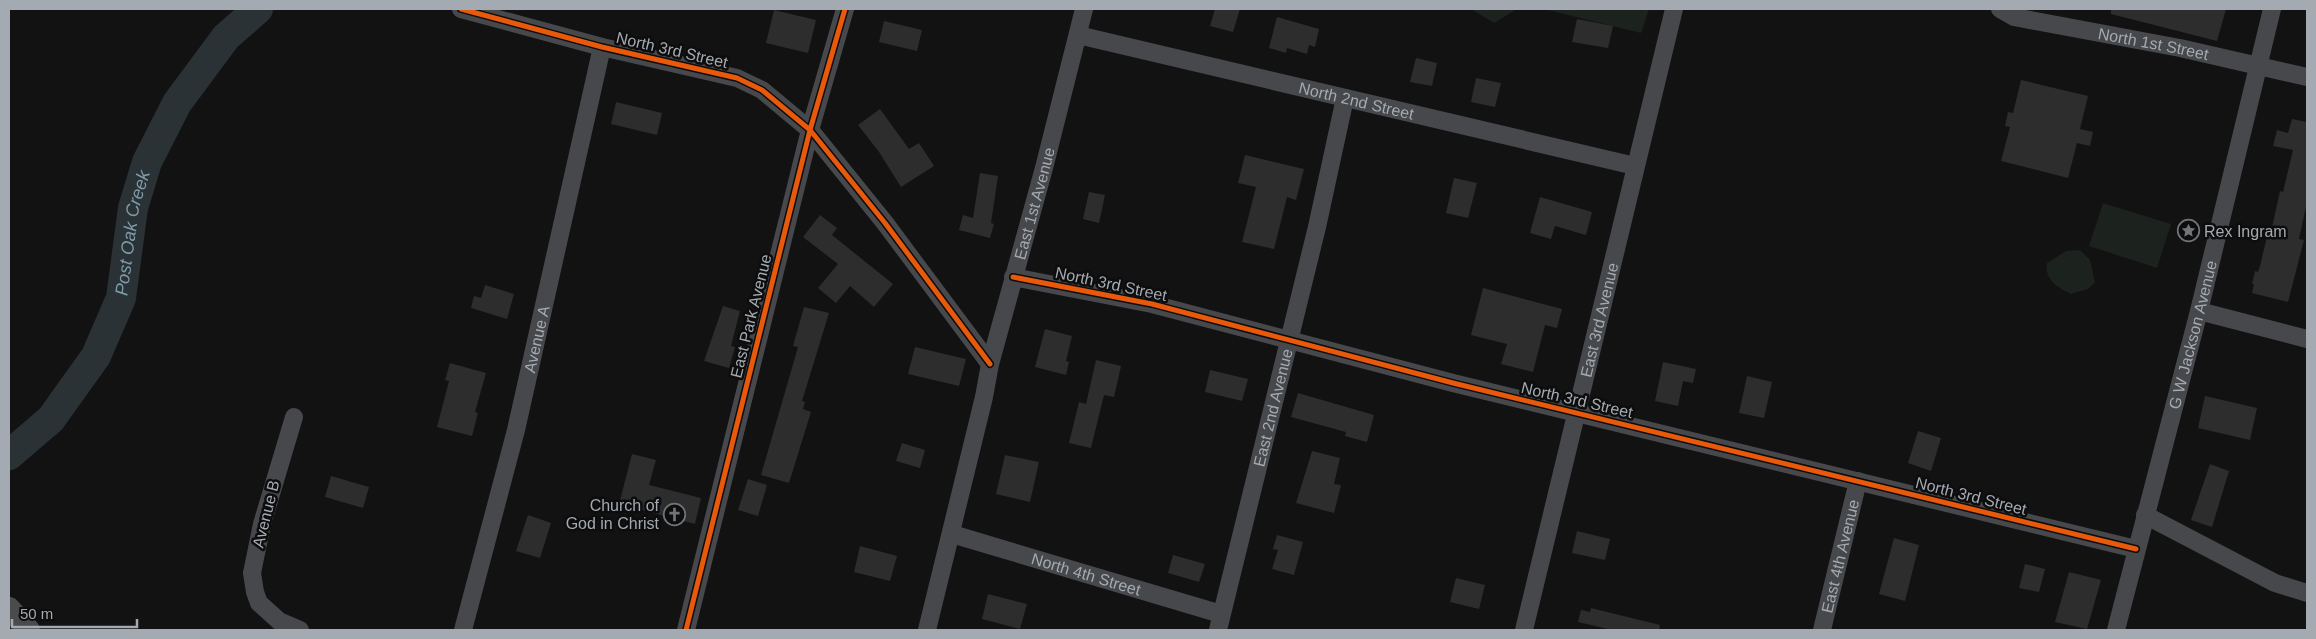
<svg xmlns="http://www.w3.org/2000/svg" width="2316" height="639" viewBox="0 0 2316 639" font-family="Arial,sans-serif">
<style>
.green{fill:#1c221d}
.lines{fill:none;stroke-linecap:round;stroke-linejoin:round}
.river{stroke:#2a3236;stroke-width:30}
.building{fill:#2d2d2e}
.minor{stroke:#47484b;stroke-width:18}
.major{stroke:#494b4d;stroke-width:22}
.cycleway-casing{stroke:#0d0d0e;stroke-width:8}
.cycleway{stroke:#e8590c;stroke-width:5}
.labels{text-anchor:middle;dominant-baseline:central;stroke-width:5;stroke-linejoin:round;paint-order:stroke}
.street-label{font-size:16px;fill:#a4aab2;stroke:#0d0d0e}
.poi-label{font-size:16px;fill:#a4aab2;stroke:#0d0d0e;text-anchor:start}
.water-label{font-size:18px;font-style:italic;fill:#7e9baa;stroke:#0d0d0e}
</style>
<rect width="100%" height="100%" fill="#121213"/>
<path class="green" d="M1471 9H1517L1494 23Z
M1544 9H1649L1641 33Z
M2103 203 2171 224 2157 268 2089 246Z
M2080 250 2090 260 2095 282 2088 289 2071 294C2058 288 2044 279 2047 263L2066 251Z"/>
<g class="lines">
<path class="river" id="s1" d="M9 455 51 419 96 356 121 298 133 208 147 162 177 103 226 37 258 9"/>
</g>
<path class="building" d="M1215 9H1240L1233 32 1210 26Z
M2111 9H2226L2217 41 2111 14Z
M774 10 816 20 808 53 766 43Z
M1277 17 1319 29 1315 47 1309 45 1307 54 1287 48 1286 53 1269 48Z
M1577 19 1613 26 1608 48 1572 42Z
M884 21 922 30 917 51 879 42Z
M1416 58 1437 63 1432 86 1410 82Z
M1476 78 1501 83 1495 107 1471 102Z
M2021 80 2088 96 2080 129 2093 132 2090 146 2077 143 2068 178 2001 161 2010 127 2005 126 2008 112 2013 113Z
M616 102 662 113 657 135 611 124Z
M880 109 909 149 919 143 934 166 901 187 879 152 858 125Z
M2292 119 2307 122V202L2299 239 2304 240 2288 302 2252 293 2254 284H2252L2255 271 2258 272 2260 266 2268 232H2271L2280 191 2283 192 2293 150 2273 146 2277 130 2288 133Z
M1245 155 1304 169 1296 200 1287 197 1274 249 1242 242 1256 187 1238 183Z
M980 173 998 176 991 223 994 224 990 238 959 230 963 215 973 218Z
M1454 178 1477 183 1468 218 1446 213Z
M1089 192 1105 195 1099 223 1083 219Z
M1540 197 1592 212 1586 235 1555 226 1551 239 1530 233Z
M820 215 837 228 832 235 893 284 874 307 850 286 836 303 818 288 838 264 803 237Z
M485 285 514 294 507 319 471 308 474 296 481 298Z
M1483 288 1562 309 1557 328 1545 325 1533 372 1501 364 1507 344 1471 335Z
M723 306 740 311 731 346 735 347 729 368 704 361Z
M804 307 829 313 802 401 805 402 803 409 811 412 789 483 761 475 798 347 793 346Z
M1045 329 1072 336 1066 361 1069 362 1066 375 1035 367Z
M915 347 966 359 959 386 908 374Z
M1096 360 1121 366 1114 397 1104 395 1091 448 1069 443 1079 402 1086 404Z
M1663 362 1696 369 1693 383 1683 381 1678 406 1655 401Z
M450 363 486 373 475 412 478 413 472 436 437 427 449 381 445 380Z
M1210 370 1248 379 1242 401 1205 392Z
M1747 376 1772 382 1764 418 1739 413Z
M1298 393 1374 415 1367 442 1345 436 1346 432 1291 417Z
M2205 396 2257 408 2250 440 2198 428Z
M1918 431 1941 438 1931 471 1908 463Z
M902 443 925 450 920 468 896 461Z
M1312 451 1340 458 1334 484 1341 485 1334 513 1296 503Z
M632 454 656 460 649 485 701 498 695 524 619 504Z
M1005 455 1039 462 1030 502 996 494Z
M2210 464 2229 471 2212 527 2191 520Z
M331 476 369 487 363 508 325 497Z
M748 479 767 485 758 516 738 510Z
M528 515 551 523 540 558 516 551Z
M1577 531 1610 539 1605 560 1572 553Z
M1277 535 1303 542 1294 575 1272 569 1278 550 1273 549Z
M1894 538 1919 545 1905 601 1879 594Z
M860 546 897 556 890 581 854 572Z
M1173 555 1205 564 1199 582 1168 573Z
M2025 564 2045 569 2039 592 2019 588Z
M2069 572 2101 580 2087 629 2055 622Z
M1456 578 1485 585 1479 609 1450 602Z
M988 594 1027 604 1020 629 982 619Z
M1591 608 1660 625 1659 630H1612L1578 622 1581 610 1590 612Z"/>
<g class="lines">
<g class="minor">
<path d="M461 9 602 47 737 78 762 90 810 130 885 223 990 364"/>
<path id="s2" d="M2000 9 2014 17 2180 48 2307 77"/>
<path id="s3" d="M1078 35 1635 166"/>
<path d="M1013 277 1152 304 1453 383 2136 549"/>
<path d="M2199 311 2307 339"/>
<path d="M294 417 262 524 252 573 255 592 259 603 279 621 300 630"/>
<path d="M2145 515 2275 583 2307 593"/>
<path id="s4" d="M952 534 1221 614"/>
<path id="s5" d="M463 630 516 430 602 47"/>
<path d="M686 630 810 130 845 9"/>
<path id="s6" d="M927 630 984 397 990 364 1044 168 1084 9"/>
<path id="s7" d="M1218 630 1317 227 1345 98"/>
<path id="s8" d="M1524 630 1674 9"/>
<path id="s9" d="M1822 630 1858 481"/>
<path id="s10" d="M2116 630 2199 311 2272 9"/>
</g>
<path class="major" d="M9 608 29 630"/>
<defs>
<path id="cycleway" d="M461 9 602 47 737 78 762 90 810 130 885 223 990 364
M1013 277 1152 304 1453 383 2136 549
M686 630 810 130 845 9"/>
</defs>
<use href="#cycleway" class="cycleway-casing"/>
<use href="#cycleway" class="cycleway"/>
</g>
<defs>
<symbol id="sight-ring" viewBox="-11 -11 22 22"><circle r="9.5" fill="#0d0d0e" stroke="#71757a" stroke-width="1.5"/><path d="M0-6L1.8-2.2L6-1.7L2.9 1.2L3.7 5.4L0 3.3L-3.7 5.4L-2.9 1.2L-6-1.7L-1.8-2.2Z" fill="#71757a"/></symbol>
<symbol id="church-ring" viewBox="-11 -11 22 22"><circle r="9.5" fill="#0d0d0e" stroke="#71757a" stroke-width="1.5"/><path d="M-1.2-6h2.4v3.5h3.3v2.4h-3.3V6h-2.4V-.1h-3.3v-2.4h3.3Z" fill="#71757a"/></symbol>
</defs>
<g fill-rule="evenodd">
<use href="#sight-ring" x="2176" y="218" width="25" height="25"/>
<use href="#church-ring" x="662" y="502" width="25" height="25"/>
</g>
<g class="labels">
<g class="street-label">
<text stroke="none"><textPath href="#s2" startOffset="158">North 1st Street</textPath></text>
<text transform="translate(672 50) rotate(13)">North 3rd Street</text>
<text stroke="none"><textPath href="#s3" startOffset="286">North 2nd Street</textPath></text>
<text stroke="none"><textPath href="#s6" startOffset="440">East 1st Avenue</textPath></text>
<text transform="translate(1111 284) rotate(12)">North 3rd Street</text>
<text transform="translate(751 316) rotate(-76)">East Park Avenue</text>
<text stroke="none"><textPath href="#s8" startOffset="319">East 3rd Avenue</textPath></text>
<text stroke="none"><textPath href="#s10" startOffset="305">G W Jackson Avenue</textPath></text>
<text stroke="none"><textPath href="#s5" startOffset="300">Avenue A</textPath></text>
<text transform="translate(1577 400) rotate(13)">North 3rd Street</text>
<text stroke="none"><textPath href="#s7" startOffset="229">East 2nd Avenue</textPath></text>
<text transform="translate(1971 496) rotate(14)">North 3rd Street</text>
<text transform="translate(266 514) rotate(-76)">Avenue B</text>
<text stroke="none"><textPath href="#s9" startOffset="76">East 4th Avenue</textPath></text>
<text stroke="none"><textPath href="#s4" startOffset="140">North 4th Street</textPath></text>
</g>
<g class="poi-label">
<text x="2204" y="231">Rex Ingram</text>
<text x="659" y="505" text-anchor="end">Church of<tspan x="659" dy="18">God in Christ</tspan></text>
</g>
<g class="water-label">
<text stroke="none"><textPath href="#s1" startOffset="262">Post Oak Creek</textPath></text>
</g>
</g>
<rect width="2316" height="639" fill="none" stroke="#a4aab2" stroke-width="20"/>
<path d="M12 619v8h125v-8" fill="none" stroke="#a4aab2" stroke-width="2.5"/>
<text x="20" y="619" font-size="15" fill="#a4aab2" stroke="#0d0d0e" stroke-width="4" paint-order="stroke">50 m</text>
</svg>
